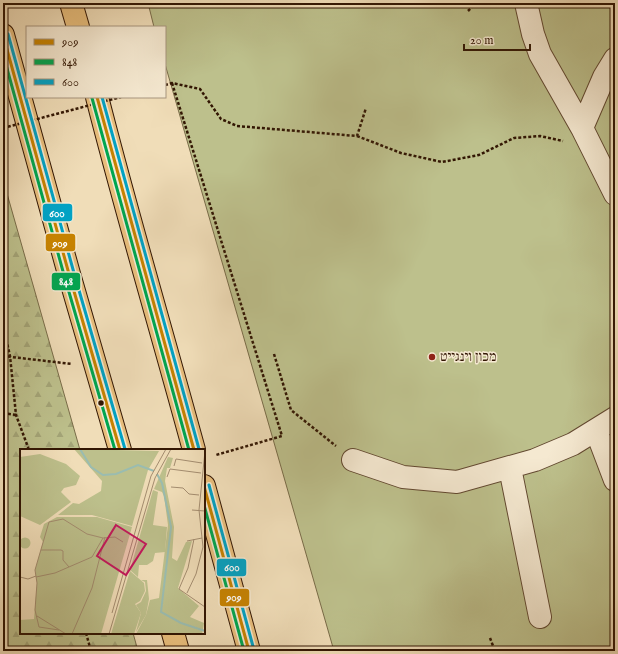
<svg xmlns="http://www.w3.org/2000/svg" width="618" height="654" viewBox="0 0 618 654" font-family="'IM FELL English','Frank Ruhl Libre',serif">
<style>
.forest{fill:url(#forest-firs);stroke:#786b48}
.garden{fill:#bdc08c;stroke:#786b48}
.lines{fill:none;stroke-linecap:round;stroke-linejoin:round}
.minor-casing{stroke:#624830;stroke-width:24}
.highway-casing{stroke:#321603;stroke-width:24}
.path{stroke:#321603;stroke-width:2.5;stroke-dasharray:3 2;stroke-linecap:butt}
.minor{stroke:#f5e9d1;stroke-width:22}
.highway{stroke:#e8be7c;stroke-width:22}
.path-bridge{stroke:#321603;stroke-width:2.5;stroke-dasharray:3 2;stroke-linecap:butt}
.bus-1-casing{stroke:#f5e9d1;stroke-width:6}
.bus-2-casing{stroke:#f5e9d1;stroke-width:6}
.bus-3-casing{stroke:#f5e9d1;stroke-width:6}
.bus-1{stroke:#c68201;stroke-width:3}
.bus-2{stroke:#00a651;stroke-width:3}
.bus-3{stroke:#02a2c4;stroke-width:3}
.poi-dot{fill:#8f2418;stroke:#f5e9d1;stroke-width:1.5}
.bus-dot{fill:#321603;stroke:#f5e9d1;stroke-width:1.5}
.labels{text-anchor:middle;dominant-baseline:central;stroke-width:3;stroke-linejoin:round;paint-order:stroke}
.poi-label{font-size:14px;fill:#321603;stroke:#f5e9d1;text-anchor:start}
.inset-river{fill:none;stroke:#9abcb0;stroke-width:2}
.inset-road{fill:none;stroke:#a48d70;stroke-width:1}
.view{fill:#c2185b;fill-opacity:0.15;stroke:#c2185b;stroke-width:2}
.inset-edge{fill:none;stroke:#321603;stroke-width:2}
.line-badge{stroke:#f5e9d1;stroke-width:1.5}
.badge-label{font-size:11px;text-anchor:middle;font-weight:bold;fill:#fff}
</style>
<defs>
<pattern id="forest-firs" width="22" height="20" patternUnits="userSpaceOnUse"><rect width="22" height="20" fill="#bdc08c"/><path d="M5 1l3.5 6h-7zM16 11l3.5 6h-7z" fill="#a3a477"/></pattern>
</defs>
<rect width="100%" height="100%" fill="#f0ddb8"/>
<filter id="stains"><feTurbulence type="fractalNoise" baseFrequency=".005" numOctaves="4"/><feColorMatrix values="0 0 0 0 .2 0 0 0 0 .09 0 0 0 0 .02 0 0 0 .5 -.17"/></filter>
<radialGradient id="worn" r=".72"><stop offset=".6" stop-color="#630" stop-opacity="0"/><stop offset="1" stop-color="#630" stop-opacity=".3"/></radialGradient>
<path class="forest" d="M3 172 6 190 80 450H21V633H133L138 651H3Z"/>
<path class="garden" d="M148 3H615V651H334L165 64V27H154Z"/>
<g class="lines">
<defs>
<path id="minor" d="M526 3 533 34 540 54 582 128 615 194
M582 128 604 77 615 59
M596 430 615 480
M353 460 403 477 457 482 535 460 573 444 615 418
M510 468 540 617"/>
<path id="highway" d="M71 3 78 27
M3 35 69 274 120 450
M97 97C127 215 162 332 194 450
M204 486 249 651
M173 633 178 651"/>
</defs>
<use href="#minor" class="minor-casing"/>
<use href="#highway" class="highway-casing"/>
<path class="path" d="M468 11 476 3
M172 83 282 436 216 455
M165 85 172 83 200 89 221 119 237 126 357 136 366 108
M357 136 401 153 442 162 479 155 514 138 540 136 563 141
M3 325 10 356 16 415 29 450
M274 354 291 410 336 446
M3 356 72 364
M3 413 16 415
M86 633 91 651
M490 638 495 651"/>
<use href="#minor" class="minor"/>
<use href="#highway" class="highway"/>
<path class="path-bridge" d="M3 128 121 97"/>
<defs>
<path id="bus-1" d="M3 35 69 274 120 450
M97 97 194 450
M204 486 249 651"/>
<path id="bus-2" d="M3 54 64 275 115 450
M92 98 189 450
M204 505 244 651"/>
<path id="bus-3" d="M8 34 74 273 125 449
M102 97 199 449
M209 485 254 650"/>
</defs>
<use href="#bus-1" class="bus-1-casing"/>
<use href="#bus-2" class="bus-2-casing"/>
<use href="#bus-3" class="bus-3-casing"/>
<use href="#bus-1" class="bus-1"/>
<use href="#bus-2" class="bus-2"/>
<use href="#bus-3" class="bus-3"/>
</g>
<circle class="poi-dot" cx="432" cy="357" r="4"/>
<circle class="bus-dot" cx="101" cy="403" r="3.5"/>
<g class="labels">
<g class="poi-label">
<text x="440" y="357">מכון וינגייט</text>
</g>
</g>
<g transform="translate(20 449)">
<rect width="185" height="185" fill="#f0ddb8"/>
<path d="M54 0 139 2 128 21 112 77 72 66H38L53 54 59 55 81 42 82 32ZM20 5 46 15 60 27 56 36 44 39 41 43 51 53 20 76 0 67V8ZM148 8 153 9 150 19H147L145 32 154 78 152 109 157 112 166 93 172 92 158 139 179 157 170 168 184 174 182 185H116L126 166 130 151 139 149 148 76 144 47 142 43 134 40ZM110 122 124 134 125 142 120 152 115 155 121 164 114 185H91Z" fill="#bdc08c"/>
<path d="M133 41 138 43 133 76 147 78 145 103 135 104 133 112 127 116H119L118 128 110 121ZM121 131H127L129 150 126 166 116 183 121 164 116 156 121 153 126 142 125 133Z" fill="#bdc08c"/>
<path d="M37 68H77L112 78 81 185H0V171L14 170 17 134 15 121 23 93 20 88 24 75ZM-0.5 94a5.5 5.5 0 1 1 11 0a5.5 5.5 0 1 1-11 0Z" fill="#bdc08c"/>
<path class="inset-river" d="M60 0 71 18 83 26 96 25 118 16 134 22M137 25 142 34 151 78 141 163 161 174 185 182"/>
<path class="inset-road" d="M154 17 156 10 182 14M147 28 150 20 181 24M151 38 163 39 169 45 179 46M172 61 185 62M174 90 168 119 159 140 185 158M167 92 182 89M21 101H41L43 102V111L49 118M0 128 8 130 16 127M16 128 35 124 72 108 83 89M167 144 176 125 183 98 179 61 185 2M92 164 131 27 146 0M17 167 46 185M39 181 19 178 15 161 17 134 15 121 29 73 43 70 67 85 83 89 95 88 103 93M52 185 72 139 85 88M89 185 135 29 151 0"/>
<path class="view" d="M96 76 126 95 106 126 77 107Z"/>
<rect width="185" height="185" class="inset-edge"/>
</g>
<g class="line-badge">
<rect x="42" y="203" width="31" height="19" rx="4" fill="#02a2c4"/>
<rect x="45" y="233" width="31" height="19" rx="4" fill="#c68201"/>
<rect x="51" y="272" width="30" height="19" rx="4" fill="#00a651"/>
<rect x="216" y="558" width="31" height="19" rx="4" fill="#02a2c4"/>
<rect x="219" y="588" width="31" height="19" rx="4" fill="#c68201"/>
</g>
<g class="badge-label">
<text x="57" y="217">600</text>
<text x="60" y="247">909</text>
<text x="66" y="285">848</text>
<text x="232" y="571">600</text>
<text x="234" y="601">909</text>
</g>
<rect width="618" height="654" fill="none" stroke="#f0ddb8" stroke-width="16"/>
<rect x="4" y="4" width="610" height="646" fill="none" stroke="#321603" stroke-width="2"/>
<rect x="8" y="8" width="602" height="638" fill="none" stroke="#321603"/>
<rect x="26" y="26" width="140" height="72" fill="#f5e9d1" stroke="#a7957f"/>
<rect x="34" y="39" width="20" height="6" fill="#c68201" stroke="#a7957f"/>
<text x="62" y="46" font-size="12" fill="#321603">909</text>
<rect x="34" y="59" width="20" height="6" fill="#00a651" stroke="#a7957f"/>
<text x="62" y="66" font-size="12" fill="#321603">848</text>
<rect x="34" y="79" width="20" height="6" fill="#02a2c4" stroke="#a7957f"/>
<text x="62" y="86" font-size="12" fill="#321603">600</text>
<path d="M464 44v6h66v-6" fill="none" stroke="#321603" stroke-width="2"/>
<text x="470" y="44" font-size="12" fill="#321603" stroke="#f5e9d1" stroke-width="3" paint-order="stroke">20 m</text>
<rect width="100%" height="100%" filter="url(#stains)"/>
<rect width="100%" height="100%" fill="url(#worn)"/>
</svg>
